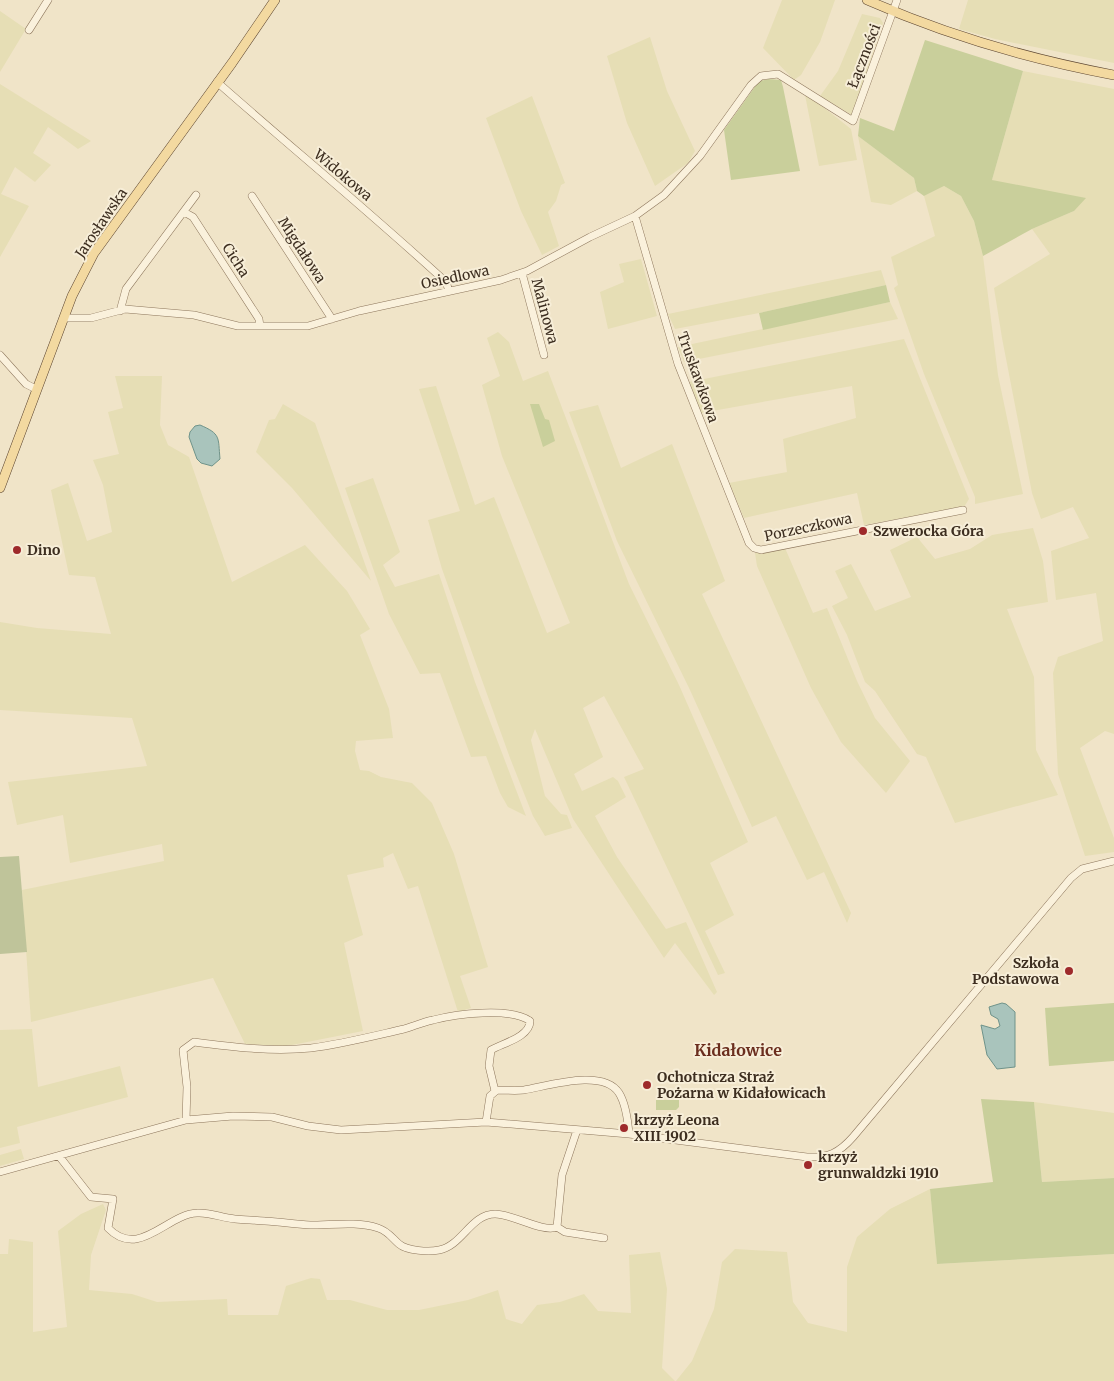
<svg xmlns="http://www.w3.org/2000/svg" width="1114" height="1381" viewBox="0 0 1114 1381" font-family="Merriweather,serif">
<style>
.farmland{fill:#e6deb5}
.green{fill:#c9cf9b}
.cemetery{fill:#bfc49a}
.water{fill:#a9c4bc;stroke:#6f938a}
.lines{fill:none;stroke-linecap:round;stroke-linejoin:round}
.minor-casing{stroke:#8d765c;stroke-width:8}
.major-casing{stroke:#5b4430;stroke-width:10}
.minor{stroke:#faf1dc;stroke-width:7}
.major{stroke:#f3d9a0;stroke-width:9}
.poi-dot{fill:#9e2a2b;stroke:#f7eed8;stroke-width:2}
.labels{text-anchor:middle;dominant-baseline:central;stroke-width:4;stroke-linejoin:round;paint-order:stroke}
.street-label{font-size:14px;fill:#3d2e20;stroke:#f7eed8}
.poi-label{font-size:14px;font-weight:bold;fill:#3d2e20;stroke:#f7eed8;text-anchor:start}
.quarter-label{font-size:16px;font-weight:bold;fill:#6b2e1e;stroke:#f7eed8}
</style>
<rect width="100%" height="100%" fill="#f0e4c8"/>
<path class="farmland" d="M782 0H835L820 42 801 75 794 80 763 48Z
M968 0H1114V63L995 39 959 29Z
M0 11 26 29 0 72Z
M862 14 880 18 883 23 852 115 820 96 838 71Z
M650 37 667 91 695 151 688 163 655 186 627 123 607 56Z
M1023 71 1114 89V734L1105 731 1080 748 1114 838V852L1085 856 1058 774 1053 673 1058 657 1103 641 1096 593 1056 600 1051 551 1089 538 1073 507 1041 519 1032 493 1002 338 994 288 1050 254 1032 229 1074 211 992 180Z
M0 84 91 141 78 149 48 127 33 153 51 165 35 182 15 167 1 194 29 206 0 257Z
M805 95H808L851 129 857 160 819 166Z
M532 96 565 183 561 185 556 201 548 212 559 246 542 255 521 211 486 118Z
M858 136 914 178 917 191 891 205 871 202Z
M944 186 961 196 974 221 983 256 998 375 1023 494 975 504V497L924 374 894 288 898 285 891 257 935 236 924 196Z
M641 259 657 316 608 329 600 292 624 282 619 264Z
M881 270 886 285 759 313 675 329 668 314Z
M890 302 898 319 684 362 678 347Z
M498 332 509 342 523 381 548 371 629 584 679 685 748 842 710 863 734 915 705 931 725 973 718 975 624 777 644 769 604 696 583 708 603 757 574 774 582 791 613 777 618 781 626 797 595 816 617 857 666 929 686 922 717 992 714 995 675 943 664 958 573 819 535 729 531 740 545 796 561 814 567 815 572 828 545 836 533 816 510 758 442 569 428 520 460 511 419 389 436 386 475 505 494 497 547 633 570 623 502 456 482 385 500 376 487 338Z
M904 339 969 499 964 507 864 525 857 493 744 518 729 483 787 472 783 439 856 418 852 386 701 413 689 382Z
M115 376H162L160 425 168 445 189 457 232 582 305 545 347 591 370 629 360 635 389 709 393 738 356 741 355 751 360 770 369 771 381 777 412 783 432 803 454 854 488 967 460 976 471 1008 458 1012 418 886 408 889 393 853 383 858 384 867 347 875 363 935 344 943 363 1031 287 1046 245 1044 213 978 31 1022 22 890 164 861 162 844 70 863 63 815 17 825 8 782 147 766 132 718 0 710V622L37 628 111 634 95 577 69 575 51 490 68 483 87 541 112 532 103 485 93 460 119 454 108 412 123 408Z
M283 404 315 423 371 581 292 488 256 452 269 420 275 419Z
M598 405 621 468 672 444 725 581 702 594 851 913 847 923 824 872 807 880 776 816 752 827 690 690 617 541 569 412Z
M373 478 400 552 383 565 395 587 439 574 475 682 526 816 508 807 500 793 486 756 471 757 440 673 420 674 389 614 345 488Z
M1033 528 1043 561 1048 602 1007 609 1034 677 1036 750 1058 795 955 823 926 757 917 754 875 691 865 682 847 635 832 606 848 598 835 571 851 564 875 611 911 597 890 550 917 537 935 559 970 549 992 535Z
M785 548 813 613 827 608 857 681 875 718 910 761 886 793 841 742 811 688 757 566 755 553Z
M32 1029 38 1087 120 1066 128 1097 17 1127 20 1143 0 1148V1030Z
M1034 1102 1114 1113V1178L1042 1182Z
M21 1149 24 1159 0 1166V1155Z
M930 1189 937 1264 1114 1254V1381H676L692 1361 714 1309 722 1262 735 1249 787 1252 793 1302 808 1323 847 1332V1267L857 1237 890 1209Z
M103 1204 106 1210 91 1255 89 1290 132 1294 157 1302 227 1299 228 1315H278L286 1286 311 1278 320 1279 327 1300H350L387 1310H419L468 1300 498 1290 506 1319 522 1324 537 1305 560 1302 584 1294 598 1311 631 1313 629 1255 660 1252 667 1289 662 1368 675 1381H0V1254H8L9 1239 33 1242V1332L67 1327 58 1231 81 1214Z"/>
<path class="green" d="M925 40 1023 71 992 180 1086 198 1074 211 1032 229 983 256 974 221 961 196 944 186 924 196 917 191 914 178 858 136 860 118 894 131Z
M769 79 781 80 783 87 800 171 731 180 724 130 759 81Z
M886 285 890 302 763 330 759 313Z
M530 404H539L545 419 549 420 555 441 543 447Z
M1114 1003V1061L1049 1066 1045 1008Z
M981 1099 1034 1102 1042 1182 1114 1178V1254L937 1264 930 1189 993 1182Z
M656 1100H679V1107L676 1110H656Z"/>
<path class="cemetery" d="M19 856 27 952 0 954V857Z"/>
<path class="water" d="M200 425C221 434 218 437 220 459L212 466 201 463 197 459 189 437 190 432 195 426Z
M1002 1003 1006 1004 1015 1012V1067L997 1069 987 1055 981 1025 995 1029 1000 1026 998 1019 991 1015 989 1007Z"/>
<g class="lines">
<defs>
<path id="minor" d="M29 30 48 0
M217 82C293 149 371 213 446 282L449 291
M252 196 332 319
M184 212 193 217 259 319 260 326
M635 216 678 364 749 543 754 548 761 550 963 510
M522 273 544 355
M120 311 126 289 196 195
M64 318H91L125 309 194 315 238 326H308L359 311 501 280 527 271 590 237 635 216 664 195 700 156 751 85 761 76 778 74 853 121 897 0
M0 355 26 384 36 389
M186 1120 187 1087 183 1050 194 1042C232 1047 272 1052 311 1048 342 1044 373 1036 404 1029 414 1026 423 1022 433 1020 456 1014 510 1007 530 1021 530 1037 503 1043 491 1050L489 1066 495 1091
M486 1122 490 1096 497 1090C506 1090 515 1091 524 1090 548 1086 603 1068 619 1093 626 1104 628 1122 629 1134
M59 1156 91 1197 113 1199 108 1228C139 1260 167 1214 197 1213 210 1212 222 1218 235 1219 245 1220 255 1220 265 1221 280 1222 295 1224 310 1225 333 1225 357 1221 378 1228 388 1231 392 1238 399 1244 407 1251 429 1252 439 1250 462 1246 471 1214 495 1214 513 1214 543 1233 557 1227L562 1175 577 1130
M0 1172 186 1120 233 1116 272 1117 308 1126 341 1130 486 1122 629 1134 807 1157C828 1158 839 1153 853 1137L1071 878 1082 869 1114 861
M557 1227 565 1232 604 1238"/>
<path id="major" d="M867 0C946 35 1029 59 1114 75
M0 488 72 296 94 253 232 63 275 0"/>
</defs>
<use href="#minor" class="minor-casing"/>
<use href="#major" class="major-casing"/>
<use href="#minor" class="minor"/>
<use href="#major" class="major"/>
</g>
<g class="poi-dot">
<circle cx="863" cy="531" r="5"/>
<circle cx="17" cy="550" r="5"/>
<circle cx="1069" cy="971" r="5"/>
<circle cx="647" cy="1085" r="5"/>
<circle cx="624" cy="1128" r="5"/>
<circle cx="808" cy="1165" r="5"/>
</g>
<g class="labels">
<g class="street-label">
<text transform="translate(864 56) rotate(-69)">Łączności</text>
<text transform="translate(343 175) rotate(40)">Widokowa</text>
<text transform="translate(101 223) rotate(-56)">Jarosławska</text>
<text transform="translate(302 250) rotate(57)">Migdałowa</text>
<text transform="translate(236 260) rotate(57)">Cicha</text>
<text transform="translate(455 277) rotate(-12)">Osiedlowa</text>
<text transform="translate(545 311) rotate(75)">Malinowa</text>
<text transform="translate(698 377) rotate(70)">Truskawkowa</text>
<text transform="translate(808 527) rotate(-12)">Porzeczkowa</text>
</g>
<g class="poi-label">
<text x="873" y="531">Szwerocka Góra</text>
<text x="27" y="550">Dino</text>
<text x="1059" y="963" text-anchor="end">Szkoła<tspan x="1059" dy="16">Podstawowa</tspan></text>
<text x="657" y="1077">Ochotnicza Straż<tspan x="657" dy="16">Pożarna w Kidałowicach</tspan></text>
<text x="634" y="1120">krzyż Leona<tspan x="634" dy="16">XIII 1902</tspan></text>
<text x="818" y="1157">krzyż<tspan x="818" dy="16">grunwaldzki 1910</tspan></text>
</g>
<g class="quarter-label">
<text x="738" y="1050">Kidałowice</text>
</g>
</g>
</svg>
